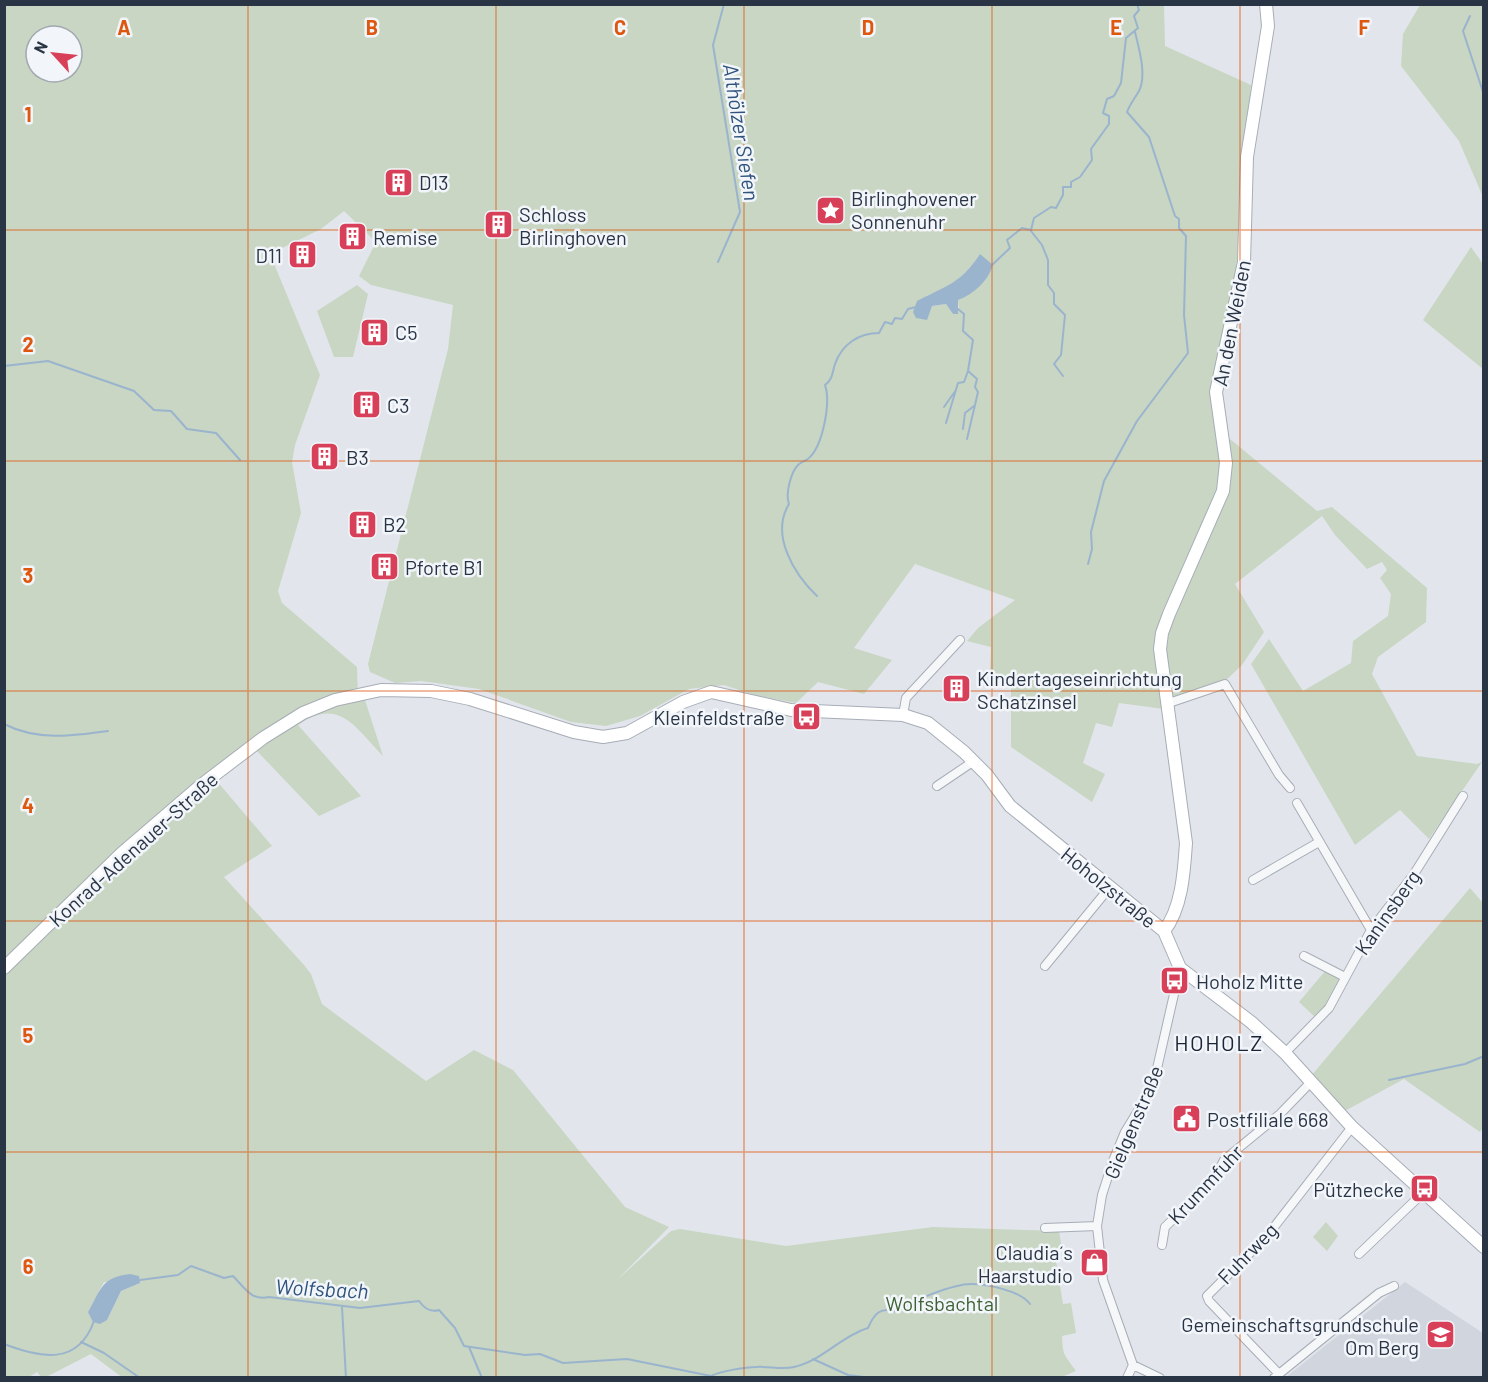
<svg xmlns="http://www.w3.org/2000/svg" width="1488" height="1382" viewBox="0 0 1488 1382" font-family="Barlow,sans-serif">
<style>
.built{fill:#d0d5de}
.green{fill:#c8d6c3;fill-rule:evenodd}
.water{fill:#9bb4ce}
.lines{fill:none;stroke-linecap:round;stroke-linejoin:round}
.stream{stroke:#9bb4ce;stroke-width:2}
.street-casing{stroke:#a7adb7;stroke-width:10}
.secondary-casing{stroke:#a7adb7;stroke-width:14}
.street{stroke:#f6f7f9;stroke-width:8}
.secondary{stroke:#fff;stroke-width:12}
.grid{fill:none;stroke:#de570f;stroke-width:1.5;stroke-opacity:0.55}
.labels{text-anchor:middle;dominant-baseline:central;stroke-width:5;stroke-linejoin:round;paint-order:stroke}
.poi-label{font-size:20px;fill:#293445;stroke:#f2f5f9;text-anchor:start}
.street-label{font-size:20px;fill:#293445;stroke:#f2f5f9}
.park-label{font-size:20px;fill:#3e6235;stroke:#f2f5f9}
.water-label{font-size:21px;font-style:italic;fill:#2f537c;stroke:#f2f5f9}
.quarter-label{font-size:22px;letter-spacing:1.5px;fill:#1b2436;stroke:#f2f5f9}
.grid-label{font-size:20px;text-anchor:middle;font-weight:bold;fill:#de570f;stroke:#f2f5f9;stroke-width:5;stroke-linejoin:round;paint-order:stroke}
</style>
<rect width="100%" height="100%" fill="#e2e6ec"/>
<path class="built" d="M1405 1282 1483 1333V1377H1286Z"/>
<path class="green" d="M5 5H1164L1165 46 1251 85 1236 272 1211 390 1220 468 1216 494 1163 615 1164 709 1119 703 1112 727 1096 723 1083 763 1105 774 1092 802 1011 747V686L990 679 991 647 967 641 978 628 1015 600 915 564 854 648 892 660 864 694 818 682 796 703 754 695 724 685 689 689 640 716 606 726 571 722 479 689 421 681 395 683 370 672 368 664 448 349 453 305 371 285 359 276 376 242 344 211 321 229 270 254 320 375 295 445 292 462 301 513 278 591 282 603 357 667 358 698 364 697 383 756C355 727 339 696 298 725L361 796 319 816 256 750 216 780 272 846 224 877 304 965 311 974 322 1004 426 1081 474 1050 513 1070 625 1207 669 1227 617 1280 671 1231 680 1229 786 1246 933 1227 1059 1231 1062 1249H1054L1063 1304 1071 1303 1076 1333 1062 1336C1063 1355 1063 1353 1076 1371L1059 1378H123L91 1354 46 1377H41L37 1372 29 1377 5 1378ZM36 36H72V72H36ZM980 254 958 300 959 310 953 314 946 304 932 306 928 314 926 296C951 288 966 275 980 254ZM104 1282 140 1283 121 1291 107 1320 88 1312Z
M1420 5H1483V197L1459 141 1401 66 1403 34Z
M1471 247 1483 264V369L1423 320Z
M357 285 368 294 353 357H334L317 311Z
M1230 439 1317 511 1332 507 1427 588 1426 622 1378 657 1372 674 1417 756 1477 764 1482 762 1429 839 1400 810 1355 845 1251 664 1269 639 1303 691 1351 663 1353 641 1388 616 1391 594 1380 578 1387 570 1382 562 1367 569 1335 535 1322 516 1235 584 1264 632 1242 665 1224 682 1175 699 1170 696 1165 639 1225 499 1231 480Z
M1470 888 1483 903V1128L1480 1132 1404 1079 1341 1113 1311 1076Z
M1326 970 1340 978 1332 996 1316 1018 1299 1002Z
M1326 1222 1338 1236 1327 1251 1313 1237Z"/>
<path class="water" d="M980 254 993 265C988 281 974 294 958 300V314H953L946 304 932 306 927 320 916 318 913 312 917 301C947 285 959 285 980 254Z
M130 1274 139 1276 140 1283 121 1291 107 1320 100 1324 93 1322 88 1312C101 1289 102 1277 130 1274Z"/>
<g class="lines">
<path class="stream" d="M1470 16 1463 31 1484 95
M1031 231 1042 245 1048 260V285L1054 293V304L1065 315 1061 355 1054 364 1063 376
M718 262 740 212 713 45 724 4
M992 265 1010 248 1007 240 1022 228 1031 230 1034 218 1051 207 1056 208 1063 195V187H1071V182L1080 177 1092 160 1091 149 1109 124V116L1103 113 1107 99 1114 96 1121 83 1126 38 1138 28 1134 16 1139 10 1137 4
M958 309 964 314 963 331 973 340 968 371 977 379 975 387 978 392 967 439
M4 366 48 361 134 391 154 410 171 411 187 429 216 433 240 460
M944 407 956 390
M946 423 958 383 964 382 968 371
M963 429 965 413 974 406
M1088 564 1092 549 1091 532 1104 481 1137 421 1188 353 1184 315 1186 236 1179 228V219L1175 216 1149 137 1127 112C1130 104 1135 98 1139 91 1147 75 1139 49 1135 32
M817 596C794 574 770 535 789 504 785 494 791 472 798 465 802 461 807 461 810 457 823 444 831 402 825 385 833 379 832 373 835 364 842 344 859 333 879 333L885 322 892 324 895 318 902 319 908 309 916 307
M4 724C37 741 73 736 108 731
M1389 1080 1465 1064 1484 1056
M140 1280 178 1275 191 1266 224 1278 233 1276C245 1288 251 1301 269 1297L360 1308 419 1301C424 1308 430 1313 439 1310L455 1328 464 1346 525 1355 540 1354 563 1363 627 1359 711 1376C721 1371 746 1367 756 1367 769 1366 782 1370 794 1367 822 1361 841 1336 868 1328 874 1314 880 1306 897 1312 909 1301 954 1284 971 1284 987 1284 1021 1291 1030 1304
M342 1307 346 1378
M81 1342 104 1353 140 1378
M4 1344C41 1358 78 1366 94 1321
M469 1347 482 1378
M813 1359 848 1375 872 1378"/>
<defs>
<path id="street" d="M1166 704 1225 684 1279 775 1290 788
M903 715 906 698 960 640
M937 786 974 761
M1297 803 1371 930
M1253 880 1319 842
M1304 956 1345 977
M1045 966 1110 887
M1285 1053 1329 1008 1371 930 1414 874 1463 796
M1045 1228 1097 1226
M1162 1245 1165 1227 1215 1179 1224 1160 1280 1114 1312 1081
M1359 1254 1424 1192
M1133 1365 1160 1378
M1279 1374 1209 1301 1207 1296 1267 1236 1352 1127
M1127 1378 1133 1365 1103 1280 1097 1226 1102 1195 1113 1161 1125 1132 1153 1086 1180 968
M1274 1378 1379 1293 1394 1286"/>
<path id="secondary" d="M1164 931C1182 908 1184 872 1186 843L1160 649 1162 633 1169 614 1223 491 1226 463 1216 392 1244 262 1247 157 1268 26 1266 4
M4 968 122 853 200 786 263 738 303 713 335 700 381 690 431 691 470 699 574 732 603 737 627 733 683 702 711 692 791 710 903 715 928 723 964 752 987 775 1010 806 1164 931 1180 968 1251 1022 1285 1053 1352 1127 1484 1247"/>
</defs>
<use href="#street" class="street-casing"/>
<use href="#secondary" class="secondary-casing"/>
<use href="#street" class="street"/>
<use href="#secondary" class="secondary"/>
</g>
<path class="grid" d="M248 4V1378M496 4V1378M744 4V1378M992 4V1378M1240 4V1378M4 230H1484M4 461H1484M4 691H1484M4 921H1484M4 1152H1484"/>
<defs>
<symbol id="building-square" viewBox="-11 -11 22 22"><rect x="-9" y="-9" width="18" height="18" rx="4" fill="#d84059" stroke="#f2f5f9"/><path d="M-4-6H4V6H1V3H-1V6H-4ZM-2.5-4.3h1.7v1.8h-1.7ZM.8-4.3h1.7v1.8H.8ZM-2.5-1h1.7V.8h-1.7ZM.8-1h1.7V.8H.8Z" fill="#fff"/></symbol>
<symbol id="sight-square" viewBox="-11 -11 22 22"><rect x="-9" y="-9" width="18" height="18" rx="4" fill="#d84059" stroke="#f2f5f9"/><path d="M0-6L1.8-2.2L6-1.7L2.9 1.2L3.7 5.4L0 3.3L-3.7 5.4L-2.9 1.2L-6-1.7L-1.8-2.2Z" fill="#fff"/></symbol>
<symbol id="bus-square" viewBox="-11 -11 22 22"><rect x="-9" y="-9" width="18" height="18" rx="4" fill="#d84059" stroke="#f2f5f9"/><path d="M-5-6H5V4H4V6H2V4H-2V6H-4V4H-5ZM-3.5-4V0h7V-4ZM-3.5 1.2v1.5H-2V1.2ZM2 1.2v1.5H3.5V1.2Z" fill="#fff"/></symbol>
<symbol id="civic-square" viewBox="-11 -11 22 22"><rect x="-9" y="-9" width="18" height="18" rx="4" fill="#d84059" stroke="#f2f5f9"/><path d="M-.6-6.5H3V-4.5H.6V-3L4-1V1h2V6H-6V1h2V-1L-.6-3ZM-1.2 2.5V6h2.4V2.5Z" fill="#fff"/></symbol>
<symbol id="shop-square" viewBox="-11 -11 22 22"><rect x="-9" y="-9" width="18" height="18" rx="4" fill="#d84059" stroke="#f2f5f9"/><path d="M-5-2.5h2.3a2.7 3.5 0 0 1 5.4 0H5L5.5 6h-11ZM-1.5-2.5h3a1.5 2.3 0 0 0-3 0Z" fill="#fff"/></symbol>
<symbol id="school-square" viewBox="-11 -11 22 22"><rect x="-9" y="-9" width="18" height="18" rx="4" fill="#d84059" stroke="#f2f5f9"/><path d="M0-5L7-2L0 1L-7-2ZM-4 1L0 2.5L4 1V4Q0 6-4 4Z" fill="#fff"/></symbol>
</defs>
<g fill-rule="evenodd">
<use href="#building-square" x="382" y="166" width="33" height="33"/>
<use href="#sight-square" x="814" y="194" width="33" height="33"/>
<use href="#building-square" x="482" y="208" width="33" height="33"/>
<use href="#building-square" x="336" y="220" width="33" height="33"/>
<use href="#building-square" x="286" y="238" width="33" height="33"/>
<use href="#building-square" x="358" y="316" width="33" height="33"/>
<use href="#building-square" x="350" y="388" width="33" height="33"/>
<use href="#building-square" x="308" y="440" width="33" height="33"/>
<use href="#building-square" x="346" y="508" width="33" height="33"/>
<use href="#building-square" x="368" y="550" width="33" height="33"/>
<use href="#building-square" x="940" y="672" width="33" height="33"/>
<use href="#bus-square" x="790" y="700" width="33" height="33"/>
<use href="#bus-square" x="1158" y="964" width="33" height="33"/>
<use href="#civic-square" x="1170" y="1102" width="33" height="33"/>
<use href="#bus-square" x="1408" y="1172" width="33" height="33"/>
<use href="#shop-square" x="1078" y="1246" width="33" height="33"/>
<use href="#school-square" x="1424" y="1318" width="33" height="33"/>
</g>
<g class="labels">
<g class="poi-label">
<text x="419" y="182">D13</text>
<text x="851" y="198">Birlinghovener<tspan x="851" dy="23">Sonnenuhr</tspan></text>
<text x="519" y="214">Schloss<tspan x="519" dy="23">Birlinghoven</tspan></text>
<text x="373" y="237">Remise</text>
<text x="282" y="255" text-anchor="end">D11</text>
<text x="395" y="332">C5</text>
<text x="387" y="405">C3</text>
<text x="346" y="457">B3</text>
<text x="383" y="524">B2</text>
<text x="405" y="567">Pforte B1</text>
<text x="977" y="678">Kindertageseinrichtung<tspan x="977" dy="23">Schatzinsel</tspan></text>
<text x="785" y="717" text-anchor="end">Kleinfeldstraße</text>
<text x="1196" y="981">Hoholz Mitte</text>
<text x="1207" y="1119">Postfiliale 668</text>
<text x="1404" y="1189" text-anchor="end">Pützhecke</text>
<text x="1073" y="1252" text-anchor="end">Claudia´s<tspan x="1073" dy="23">Haarstudio</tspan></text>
<text x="1419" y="1324" text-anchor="end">Gemeinschaftsgrundschule<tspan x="1419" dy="23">Om Berg</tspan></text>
</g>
<g class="street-label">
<text transform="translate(1231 323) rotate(-79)">An den Weiden</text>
<text transform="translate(133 849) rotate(-42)">Konrad-Adenauer-Straße</text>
<text transform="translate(1109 887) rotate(39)">Hoholzstraße</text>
<text transform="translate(1387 912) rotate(-55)">Kaninsberg</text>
<text transform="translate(1133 1122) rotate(-67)">Gielgenstraße</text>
<text transform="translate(1205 1184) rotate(-47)">Krummfuhr</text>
<text transform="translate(1247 1253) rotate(-46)">Fuhrweg</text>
</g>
<g class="park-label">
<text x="942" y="1303">Wolfsbachtal</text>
</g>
<g class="water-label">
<text transform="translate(742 132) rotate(81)">Althölzer Siefen</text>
<text transform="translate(322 1288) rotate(3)">Wolfsbach</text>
</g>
<g class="quarter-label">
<text x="1219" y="1042">HOHOLZ</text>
</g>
</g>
<g class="grid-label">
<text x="124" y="35">A</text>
<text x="372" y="35">B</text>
<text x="620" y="35">C</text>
<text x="868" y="35">D</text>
<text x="1116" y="35">E</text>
<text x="1364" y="35">F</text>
<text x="28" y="122">1</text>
<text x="28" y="352">2</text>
<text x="28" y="583">3</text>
<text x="28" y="813">4</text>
<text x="28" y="1043">5</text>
<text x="28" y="1274">6</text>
</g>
<rect width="1488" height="1382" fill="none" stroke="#293445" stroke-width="12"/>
<g transform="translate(54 54) rotate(297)"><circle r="28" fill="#f2f5f9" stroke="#a2a8b1" stroke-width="1.5"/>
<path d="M0-4.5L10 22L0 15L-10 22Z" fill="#d84059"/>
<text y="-9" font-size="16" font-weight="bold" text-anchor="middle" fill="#293445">N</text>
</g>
</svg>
